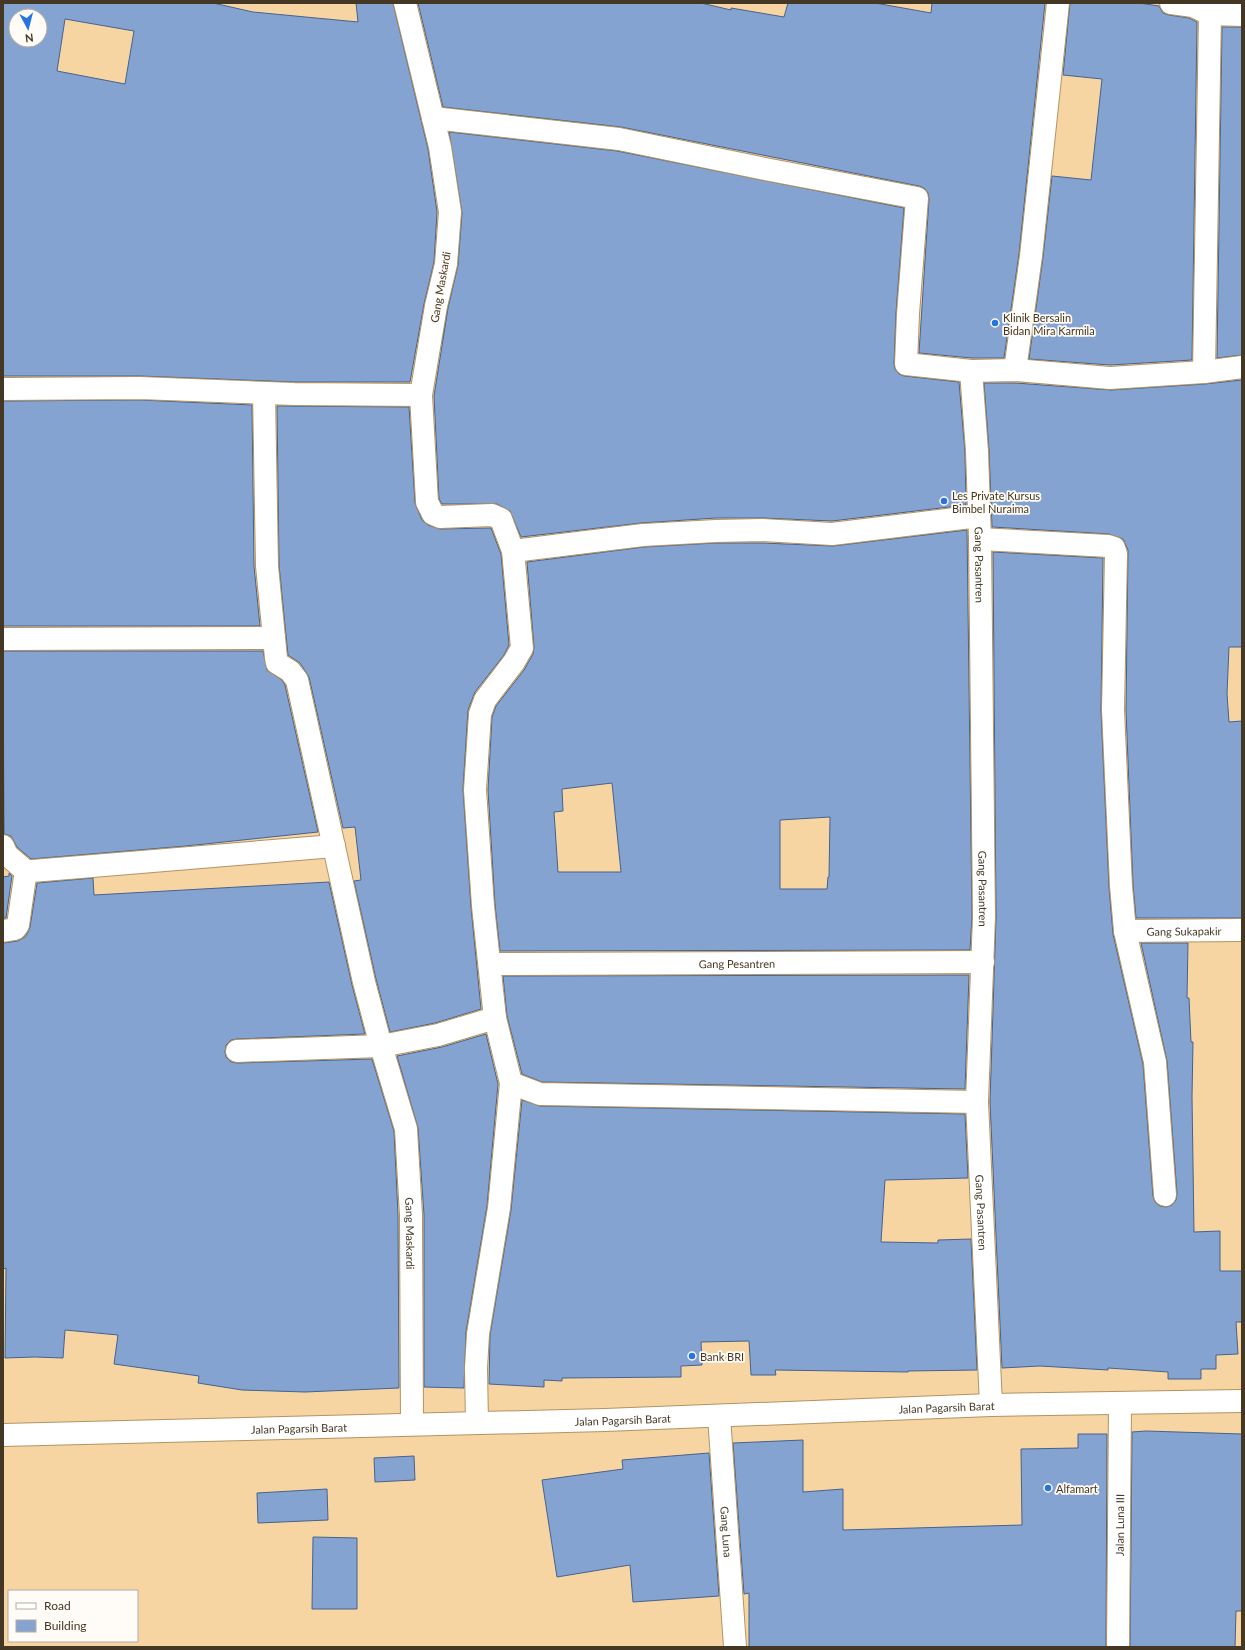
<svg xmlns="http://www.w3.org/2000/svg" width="1245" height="1650" viewBox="0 0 1245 1650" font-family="Lato,sans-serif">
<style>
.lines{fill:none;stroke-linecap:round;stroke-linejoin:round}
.stream{stroke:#3a837f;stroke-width:9}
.building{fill:#85a3d1;stroke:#46628c;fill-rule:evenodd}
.street-casing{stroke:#b29362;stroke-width:24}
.secondary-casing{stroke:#b29362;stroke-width:24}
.street{stroke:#fff;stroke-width:22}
.secondary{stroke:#fff;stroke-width:22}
.poi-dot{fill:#2774df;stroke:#fffbf6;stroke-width:1.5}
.labels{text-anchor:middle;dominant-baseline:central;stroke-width:3.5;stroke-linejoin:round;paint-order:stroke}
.street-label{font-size:11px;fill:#443723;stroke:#fffbf6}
.poi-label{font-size:11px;fill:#443723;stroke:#fffbf6;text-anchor:start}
</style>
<rect width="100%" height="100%" fill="#f6d5a3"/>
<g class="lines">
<path class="stream" d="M444 336 449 293"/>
</g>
<path class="building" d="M3 3H213L253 12 358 22 356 3H393L428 149 437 212 434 262 424 304 410 382H294L140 376H3ZM16 16H40V40H16ZM65 19 134 31 125 84 57 71Z
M418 3H701L731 10V8L784 17 788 3H875L931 13 932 3H1045L1019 254 1004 358H972L919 353 929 199 928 193 924 188 919 186 621 127 443 107Z
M1070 3H1139L1159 6 1163 13 1169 15 1189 18 1197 22 1192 360 1110 365 1029 359 1043 257 1052 176 1091 180 1102 79 1063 75Z
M1222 27H1242V355L1217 358Z
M449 132 617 151 904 208 896 313 894 364 895 369 899 374 904 376 959 382 965 452 966 505 832 521 763 518H716L641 523 521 537 510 511 497 504H442L439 499 434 396 448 308 458 265 462 213Z
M1242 380V647H1229L1227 694 1229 722 1242 721V918H1136L1133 885 1126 710 1128 550 1123 539 1109 534 992 527 989 450 984 383H1015L1111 390 1205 384Z
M140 400 252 405 254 566 260 626H3V401Z
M277 406 409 407 415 503 422 520 428 525 440 529 490 528H491L501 554 509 645 504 655 475 692 468 710 463 789 471 907 481 1009 435 1023 390 1032 376 979 354 881 361 880 355 827 343 828 309 677 300 663 288 655 279 565Z
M967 530 972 917 970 950 500 951 495 905 488 790 492 717 496 706 524 670 533 654 534 647 527 562 644 547 716 543H762L833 546ZM612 783 621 872H558L554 812 563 811 562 789ZM830 817 829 877H828L827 889H780V820Z
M993 552 1103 558 1101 711 1109 887 1113 934 1143 1064 1153 1196 1155 1202 1160 1206 1166 1207 1172 1205 1176 1200 1177 1194 1167 1061 1141 943H1188L1187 998H1189L1191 1042H1193L1192 1097 1194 1232 1220 1231V1271H1242V1322H1236L1238 1354 1216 1355V1369H1201V1379H1168V1372L1108 1368V1370L1040 1366 1002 1368 990 1102 996 917Z
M3 651H263L267 670 282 680 285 685 318 832 186 846 31 859 17 847 11 836 4 834Z
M9 873 12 876 6 918H3V877L9 876Z
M93 878 94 895 329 882 352 985 365 1034 237 1039 231 1040 226 1045 225 1052 226 1057 231 1062 237 1063 372 1059 394 1131 398 1215 399 1388 305 1392 242 1390 198 1383 199 1376 114 1364 118 1335 65 1330 63 1358 35 1357 5 1358 6 1268 3 1269V943L18 941 25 937 28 932 30 927 37 883Z
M969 975 965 1089 542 1082 522 1074 507 1016 503 976Z
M486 1034 498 1084 487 1206 466 1332 464 1388 424 1387V1215L418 1128 397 1056 442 1047Z
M522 1100 540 1106 965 1114 968 1178 885 1180 881 1242 938 1243V1240L971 1239 977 1370 908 1371V1372L775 1370 776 1375H751L749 1341 701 1342 702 1365 681 1366V1377L562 1378V1381L544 1380V1387L489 1384 490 1335 511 1210Z
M1146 1431 1242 1434V1611H1236L1235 1647H1130L1132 1432Z
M1078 1434H1107L1106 1647H749V1593L744 1594 733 1443 803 1440V1492L843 1489V1530L1022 1525 1021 1449 1078 1448Z
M709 1453 719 1596 633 1602 630 1565 557 1577 542 1480 623 1469 622 1460Z
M414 1456 415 1480 375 1482 374 1458Z
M327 1489 328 1520 258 1523 257 1493Z
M313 1537 357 1538V1609H312Z"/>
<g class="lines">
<defs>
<g id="street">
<path d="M405 3 440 147 450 212 446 264 436 306 421 395 427 502 433 514 440 517 492 515 501 519 513 551 522 648 514 662 485 700 480 714 475 790 483 906 495 1018 511 1083 499 1208 478 1334 476 1368 477 1423"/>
<path d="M1171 3 1193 6 1210 14 1242 15"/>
<path d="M433 118 619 139 765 169 917 198 908 314 906 364 971 371 1015 370 1110 378 1204 372 1242 367"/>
<path d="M1015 370 1031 256 1058 3"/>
<path id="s1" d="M971 371 977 451 980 539 984 917 977 1102 991 1405"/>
<path d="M1204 372 1210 14"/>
<path d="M3 389 140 388 294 394 421 395"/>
<path id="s2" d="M264 393 267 566 276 658 277 663 290 671 297 680 364 982 381 1046 406 1129 411 1215 412 1424"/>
<path d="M980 539 1108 546 1114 548 1116 554 1113 710 1121 886 1125 931 1155 1062 1165 1195"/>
<path d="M513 551 643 535 716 531 762 530 832 534 979 516"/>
<path d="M3 639 274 638"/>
<path d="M3 846 7 855 27 872"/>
<path d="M3 931 15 929 18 925 25 877 27 872 32 871 334 846"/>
<path id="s3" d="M1125 931 1242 930"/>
<path id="s4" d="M490 964 983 962"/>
<path d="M237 1051 381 1046 438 1035 495 1018"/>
<path d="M511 1083 540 1094 977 1102"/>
<path id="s5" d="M719 1416 735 1647"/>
<path id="s6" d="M1118 1647 1120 1403"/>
</g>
<g id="secondary">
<path id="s7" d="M3 1435 605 1420 991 1405 1242 1401"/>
</g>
</defs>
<use href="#street" class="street-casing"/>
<use href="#secondary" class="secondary-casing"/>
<use href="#street" class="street"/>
<use href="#secondary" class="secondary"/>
</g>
<g class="poi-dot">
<circle cx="995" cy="323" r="4"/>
<circle cx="944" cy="501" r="4"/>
<circle cx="692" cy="1356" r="4"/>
<circle cx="1048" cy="1488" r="4"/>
</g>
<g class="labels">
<g class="street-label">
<text transform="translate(440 287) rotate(-80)">Gang Maskardi</text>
<text stroke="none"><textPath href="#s1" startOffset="194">Gang Pasantren</textPath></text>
<text stroke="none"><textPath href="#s1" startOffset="518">Gang Pasantren</textPath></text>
<text stroke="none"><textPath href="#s3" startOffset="59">Gang Sukapakir</textPath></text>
<text stroke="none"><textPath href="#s4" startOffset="247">Gang Pesantren</textPath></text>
<text stroke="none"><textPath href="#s1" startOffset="842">Gang Pasantren</textPath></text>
<text stroke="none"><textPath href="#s2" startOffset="864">Gang Maskardi</textPath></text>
<text stroke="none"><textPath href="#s7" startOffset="944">Jalan Pagarsih Barat</textPath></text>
<text stroke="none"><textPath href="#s7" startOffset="620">Jalan Pagarsih Barat</textPath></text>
<text stroke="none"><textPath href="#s7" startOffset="296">Jalan Pagarsih Barat</textPath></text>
<text stroke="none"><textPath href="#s6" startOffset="122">Jalan Luna III</textPath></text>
<text stroke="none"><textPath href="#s5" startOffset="116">Gang Luna</textPath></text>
</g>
<g class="poi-label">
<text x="1003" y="317">Klinik Bersalin<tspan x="1003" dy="13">Bidan Mira Karmila</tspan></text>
<text x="952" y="495">Les Private Kursus<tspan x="952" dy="13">Bimbel Nuraima</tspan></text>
<text x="700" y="1356">Bank BRI</text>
<text x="1056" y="1488">Alfamart</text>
</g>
</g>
<rect width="1245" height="1650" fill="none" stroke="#443723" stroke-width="8"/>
<rect x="8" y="1590" width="130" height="52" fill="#fffbf6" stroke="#b4ada2"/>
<rect x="16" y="1603" width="20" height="6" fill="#ffffff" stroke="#b4ada2"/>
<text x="44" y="1610" font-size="12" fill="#443723">Road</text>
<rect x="16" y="1620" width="20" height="12" fill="#85a3d1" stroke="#b4ada2"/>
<text x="44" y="1630" font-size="12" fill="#443723">Building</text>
<g transform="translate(28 28) rotate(173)"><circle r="19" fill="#fffbf6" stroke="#b4ada2"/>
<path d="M0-3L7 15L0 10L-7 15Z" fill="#2774df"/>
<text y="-6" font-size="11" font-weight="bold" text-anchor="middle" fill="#443723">N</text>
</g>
</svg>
